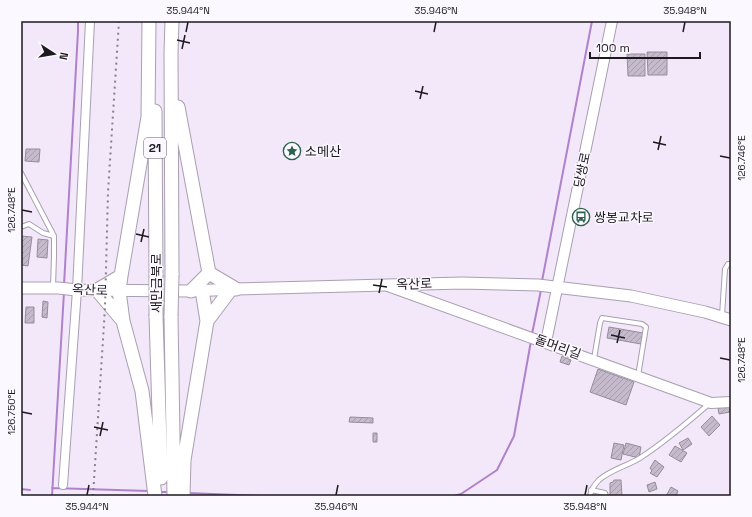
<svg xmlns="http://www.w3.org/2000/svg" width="752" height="517" viewBox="0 0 752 517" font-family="'Space Grotesk','Noto Sans KR',sans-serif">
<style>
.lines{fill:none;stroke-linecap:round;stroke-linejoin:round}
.stream{stroke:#b081cd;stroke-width:2}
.building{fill:url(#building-hatch);stroke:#958c9b}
.service-casing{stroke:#a99fb0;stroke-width:6}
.minor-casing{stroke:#a99fb0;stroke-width:10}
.tertiary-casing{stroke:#a99fb0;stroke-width:12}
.secondary-casing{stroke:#a99fb0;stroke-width:13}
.trunk-casing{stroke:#a99fb0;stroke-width:15}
.service{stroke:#fff;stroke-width:4}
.minor{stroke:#fff;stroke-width:8}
.tertiary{stroke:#fff;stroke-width:10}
.secondary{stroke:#fff;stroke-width:11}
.trunk{stroke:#fff;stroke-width:13}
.rail{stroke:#87808c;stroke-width:2;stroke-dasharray:2 4;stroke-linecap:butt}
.trunk-bridge-casing{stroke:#a99fb0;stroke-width:15;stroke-linecap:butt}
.trunk-bridge{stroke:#fff;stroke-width:13}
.ticks{fill:none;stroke:#1d191f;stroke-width:1.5}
.labels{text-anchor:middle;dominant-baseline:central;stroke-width:3;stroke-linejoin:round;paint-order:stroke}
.shield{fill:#fcf8ff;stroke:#605c62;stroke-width:1}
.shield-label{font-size:12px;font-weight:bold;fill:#1d191f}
.poi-label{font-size:13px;fill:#1d191f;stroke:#fcf8ff;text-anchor:start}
.street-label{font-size:13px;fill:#1d191f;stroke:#fcf8ff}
.neatline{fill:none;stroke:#1d191f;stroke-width:1.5}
.ticks-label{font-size:10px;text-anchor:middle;fill:#1d191f}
</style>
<defs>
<pattern id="building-hatch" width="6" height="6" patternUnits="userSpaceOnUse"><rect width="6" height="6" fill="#c4bacb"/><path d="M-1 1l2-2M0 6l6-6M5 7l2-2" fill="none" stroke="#a89fae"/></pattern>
</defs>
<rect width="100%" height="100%" fill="#f2e8f9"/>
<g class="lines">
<path class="stream" d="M542 281 592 21
M64 285 78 31V21
M532 334 541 290
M52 488 149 491
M21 489 30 490
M159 492H169
M187 493 262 496
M52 496 64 292
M454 496 461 494 497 470 514 436 531 341"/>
</g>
<path class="building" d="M647 52H667V75H648Z
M627 54H645V76H628Z
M26 149H40L39 162 25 161Z
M21 236 32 237 28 266 21 265Z
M38 239 48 240 47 258 37 257Z
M43 301 48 302 47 318 42 317Z
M26 307H34V323H25Z
M609 327 643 333 641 344 607 338Z
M562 356 571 360 569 365 560 362Z
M598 369 634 382 626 405 590 392Z
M729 406 730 412 719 414 718 408Z
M712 416 720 425 709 436 701 427Z
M350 417 373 418V423L349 422Z
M373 433H377V442H373Z
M688 438 692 444 683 450 679 443Z
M614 443 624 445 621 460 611 458Z
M626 443 641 447 639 458 623 454Z
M675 446 687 453 681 462 669 455Z
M655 460 664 467 657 477 650 473 652 471 650 468Z
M614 480H621L622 496H610V483L613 482Z
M655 482 657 489 649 492 647 485Z
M671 487 678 491 676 496H666Z"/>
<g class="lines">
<defs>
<path id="service" d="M21 173 54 236V256L53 287
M21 227 29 224 43 233 54 236
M722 316 725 269 728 264H731
M594 359 600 323 602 318 642 324 646 327 638 376
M591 490 605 493 606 496
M590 496C591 490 594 485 599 480 610 470 627 466 640 458 665 442 687 423 710 403"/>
<path id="minor" d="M63 485 77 290 90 21"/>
<path id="tertiary" d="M388 286 711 403 731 402
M546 342 612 21"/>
<path id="secondary" d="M21 288H58L77 290 191 291 236 289 462 283 538 285 631 296 705 312 731 320"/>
<path id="trunk" d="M178 107 209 273 236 289
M155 111 156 275
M172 275 171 53 172 21
M121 276 97 290 123 321 142 391 155 496
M202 290 207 321
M191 291 209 273
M156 316 161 478
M171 316 174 496
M123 321 119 291 121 276 148 117 149 21
M183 496 184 460 207 321 231 289"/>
</defs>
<use href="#service" class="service-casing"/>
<use href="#minor" class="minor-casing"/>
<use href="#tertiary" class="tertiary-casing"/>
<use href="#secondary" class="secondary-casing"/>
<use href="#trunk" class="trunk-casing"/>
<use href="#service" class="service"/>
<use href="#minor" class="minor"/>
<use href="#tertiary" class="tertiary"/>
<use href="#secondary" class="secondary"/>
<use href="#trunk" class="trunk"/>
<path class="rail" d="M93 496 105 308 108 192 119 21"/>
<defs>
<path id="trunk-bridge" d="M156 316V275
M171 316 172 275"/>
</defs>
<use href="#trunk-bridge" class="trunk-bridge-casing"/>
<use href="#trunk-bridge" class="trunk-bridge"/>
</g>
<path class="ticks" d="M186 32 188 22M434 32 436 22M683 32 685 22M177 40 190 43M182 49 185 35M415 91 428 94M420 99 423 86M653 142 666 145M658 150 661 136M720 156 730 158M22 210 32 212M136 234 149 237M141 242 144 229M373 285 387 287M379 293 382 279M611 335 625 338M617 343 620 330M720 358 730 360M22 412 32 414M94 427 108 430M100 436 103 422M87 495 89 485M336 495 338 485M585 495 587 485"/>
<defs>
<symbol id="sight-ring" viewBox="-11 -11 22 22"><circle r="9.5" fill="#fcf8ff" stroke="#2b6249" stroke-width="1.5"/><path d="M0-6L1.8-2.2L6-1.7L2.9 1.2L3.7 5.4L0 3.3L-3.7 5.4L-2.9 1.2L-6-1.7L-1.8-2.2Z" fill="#2b6249"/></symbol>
<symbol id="bus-ring" viewBox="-11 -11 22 22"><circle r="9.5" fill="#fcf8ff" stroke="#2b6249" stroke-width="1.5"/><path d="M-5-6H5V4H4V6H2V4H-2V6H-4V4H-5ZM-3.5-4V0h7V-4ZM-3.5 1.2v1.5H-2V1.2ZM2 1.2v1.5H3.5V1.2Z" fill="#2b6249"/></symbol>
</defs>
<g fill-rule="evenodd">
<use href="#sight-ring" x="282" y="141" width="20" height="20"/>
<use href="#bus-ring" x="571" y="207" width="20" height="20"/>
</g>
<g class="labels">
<rect class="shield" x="144" y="138" width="22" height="20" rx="3"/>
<g class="shield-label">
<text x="155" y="148">21</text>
</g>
<g class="poi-label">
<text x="305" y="151">소메산</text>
<text x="594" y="217">쌍봉교차로</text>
</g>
<g class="street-label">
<text transform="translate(582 170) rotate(-78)">당쌍로</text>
<text transform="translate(156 283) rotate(-90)">새만금북로</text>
<text transform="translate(414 284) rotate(-2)">옥산로</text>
<text transform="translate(90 290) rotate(2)">옥산로</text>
<text transform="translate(558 347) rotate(20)">돌머리길</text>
</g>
</g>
<rect width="752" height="517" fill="none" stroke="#fcf8ff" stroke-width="44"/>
<g transform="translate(54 54) rotate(102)" stroke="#fcf8ff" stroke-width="3" paint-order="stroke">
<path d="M0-3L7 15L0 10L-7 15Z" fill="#1d191f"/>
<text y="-6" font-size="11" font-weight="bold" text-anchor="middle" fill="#1d191f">N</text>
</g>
<path d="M590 52v6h110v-6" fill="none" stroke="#1d191f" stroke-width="2"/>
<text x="596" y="52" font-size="12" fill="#1d191f" stroke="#fcf8ff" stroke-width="3" paint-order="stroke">100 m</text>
<rect x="22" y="22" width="708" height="473" class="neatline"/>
<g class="ticks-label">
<text x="188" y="14">35.944°N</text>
<text x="436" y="14">35.946°N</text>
<text x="685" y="14">35.948°N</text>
<text transform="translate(741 158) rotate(-90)" y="4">126.746°E</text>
<text transform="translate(11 210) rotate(-90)" y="4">126.748°E</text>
<text transform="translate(741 360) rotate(-90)" y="4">126.748°E</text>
<text transform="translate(11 412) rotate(-90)" y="4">126.750°E</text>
<text x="87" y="510">35.944°N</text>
<text x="336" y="510">35.946°N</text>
<text x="585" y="510">35.948°N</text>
</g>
</svg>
